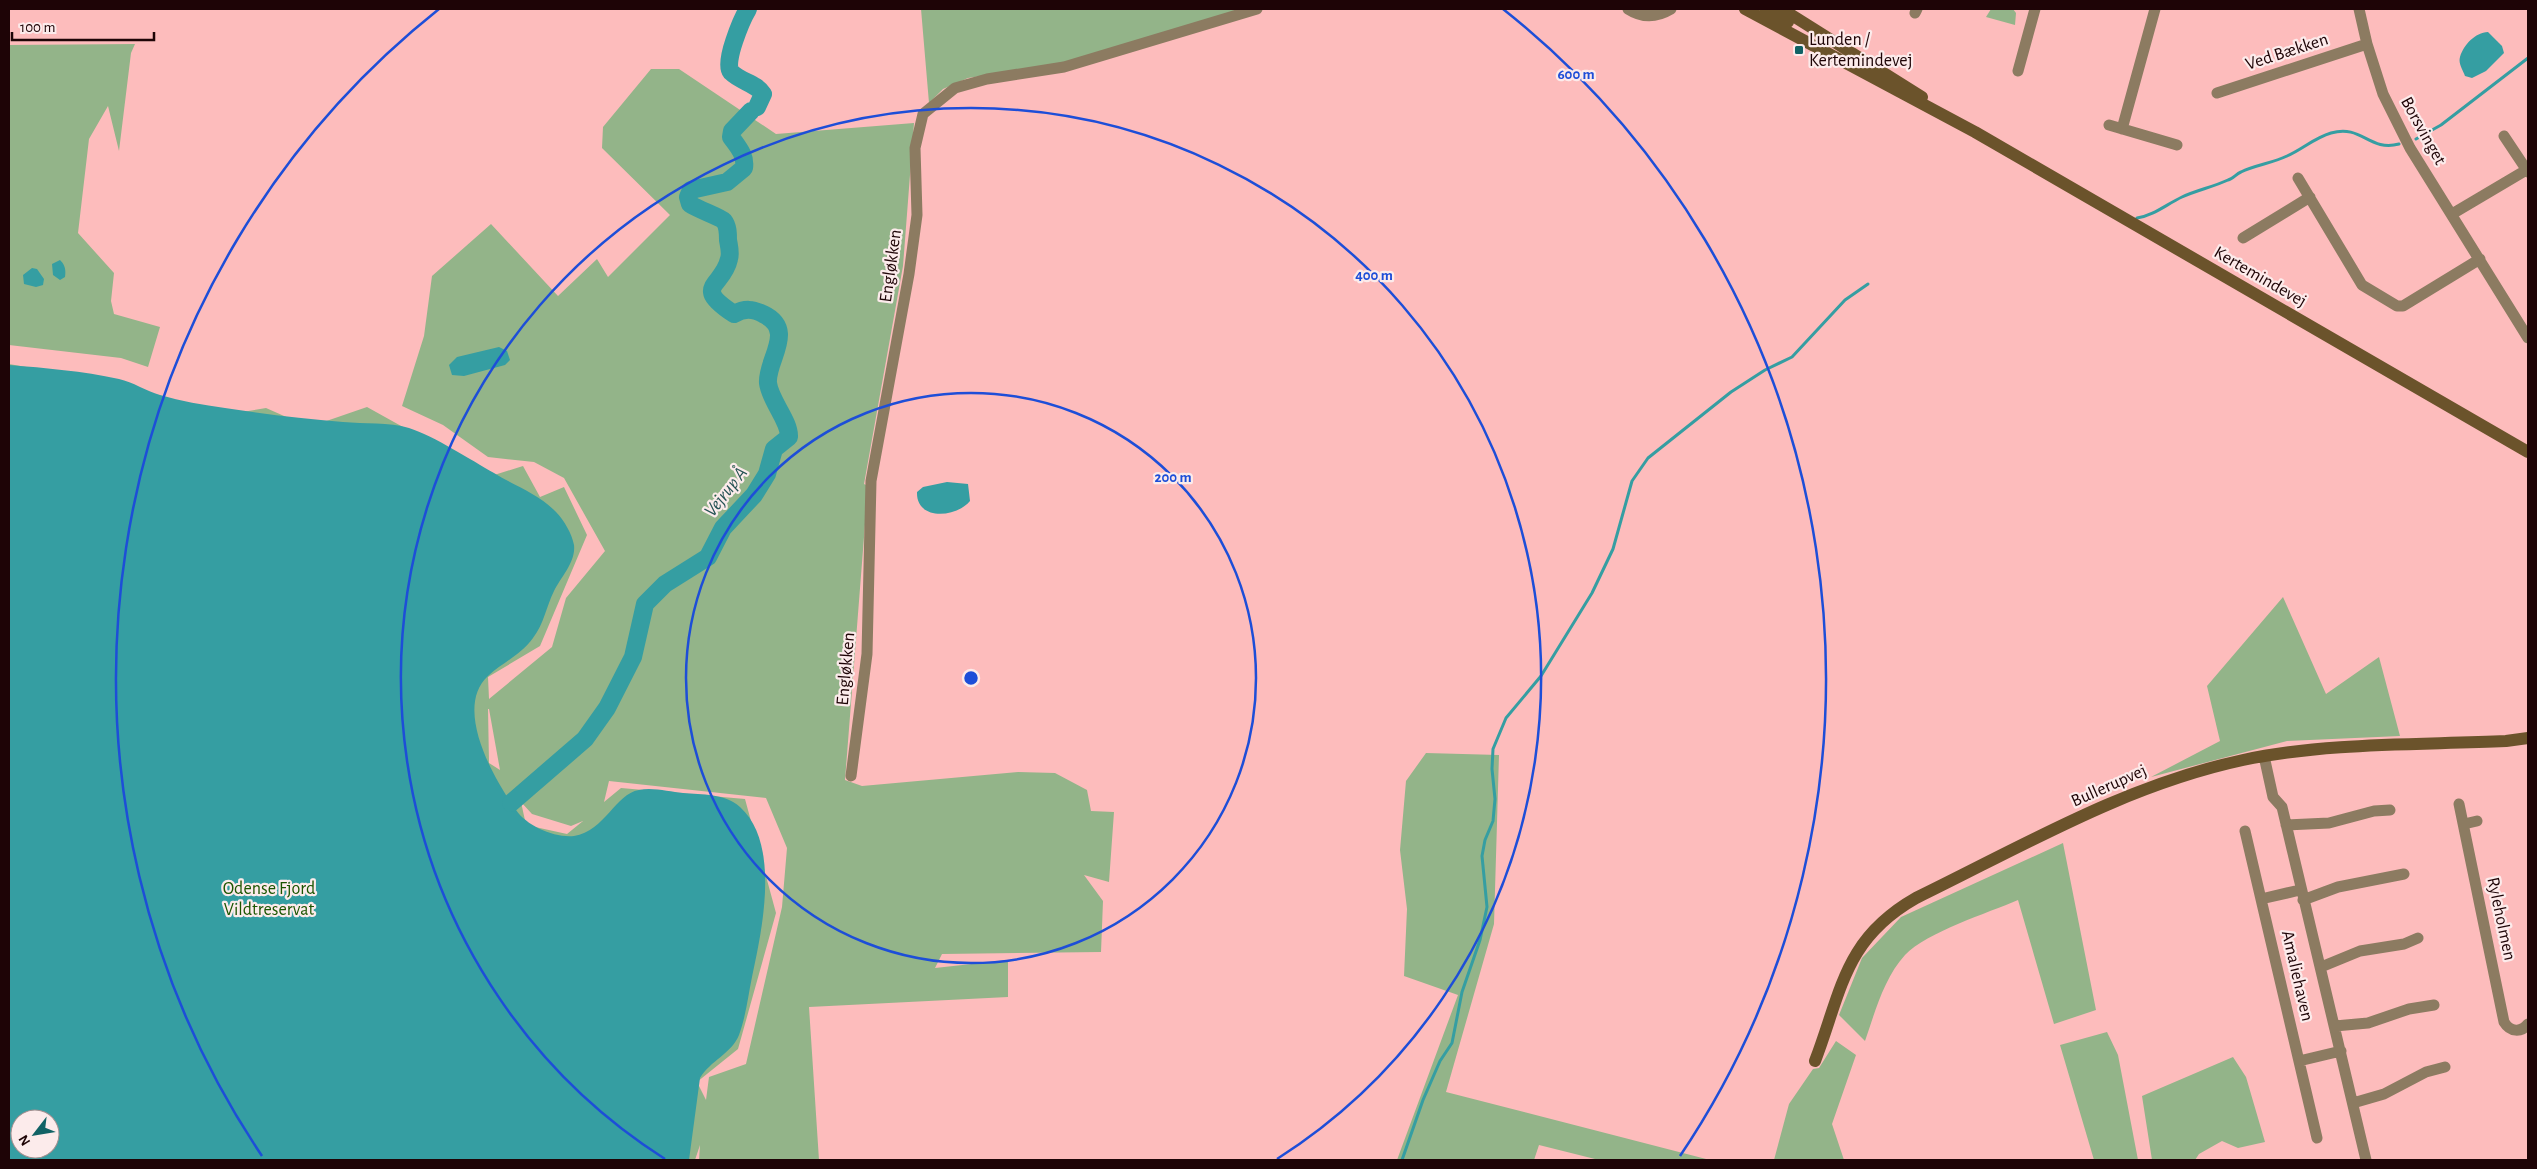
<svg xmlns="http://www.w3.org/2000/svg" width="2537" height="1169" viewBox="0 0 2537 1169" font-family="'Alegreya Sans',sans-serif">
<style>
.green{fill:#93b489;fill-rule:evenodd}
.water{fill:#359ea2;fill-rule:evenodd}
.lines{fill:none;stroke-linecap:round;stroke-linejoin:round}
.stream{stroke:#359ea2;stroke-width:3}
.river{stroke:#359ea2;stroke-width:18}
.street{stroke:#8c7b61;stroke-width:11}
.secondary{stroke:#6b532b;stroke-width:12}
.ring{fill:none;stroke:#1d4ed8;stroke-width:2.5}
.poi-dot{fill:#116265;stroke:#fcebeb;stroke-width:2}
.labels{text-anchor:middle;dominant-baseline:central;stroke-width:4.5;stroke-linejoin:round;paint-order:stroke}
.poi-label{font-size:18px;fill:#1e0406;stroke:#fcebeb;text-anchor:start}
.street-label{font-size:18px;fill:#1e0406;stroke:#fcebeb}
.park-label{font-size:18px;fill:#1b5500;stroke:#fcebeb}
.water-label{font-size:19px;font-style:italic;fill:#265355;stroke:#fcebeb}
.centre{fill:#1d4ed8;stroke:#fcebeb;stroke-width:2.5}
.ring-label{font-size:15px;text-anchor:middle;font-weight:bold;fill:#1d4ed8;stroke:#fcebeb;stroke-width:4.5;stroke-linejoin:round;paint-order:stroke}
</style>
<rect width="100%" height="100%" fill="#fdbcbc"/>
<path class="green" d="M921 9H1236L1237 12 1077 61 968 78 943 89 929 103Z
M1991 9H2013L2016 13 2015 25 1986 17Z
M135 44 131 53 119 151 108 106 89 139 78 233 114 273 111 301 114 314 160 327 148 367 121 358 9 345V45Z
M651 69H679L776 134 914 123 903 266 864 484 868 486 845 780 862 786 1018 772 1055 773 1087 790 1091 811 1114 812 1109 882 1084 875 1103 901 1101 952 942 954 935 968 1008 960V997L809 1007 819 1160H699L700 1145 695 1160H9V364L136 386 194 420 266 408 309 427 367 407 491 476 523 466 540 497 564 487 587 535 540 646 488 677 489 699 552 647 566 598 605 551 564 478 534 462 488 457 443 425 402 406 424 336 432 276 491 224 558 296 597 259 608 277 670 215 602 148 603 127ZM488 709H489L500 770 489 763ZM609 781 766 798 787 848 782 907 746 1064 709 1077 706 1100 697 1082 738 1049 776 913 745 799 621 788 604 802ZM521 802 532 814 571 826 583 821 567 834 526 825ZM20 1119H50V1149H20Z
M2283 597 2326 694 2379 657 2400 736 2287 741 2151 777 2220 741 2207 686Z
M1426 753 1499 755 1494 924 1446 1092 1710 1160H1599L1539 1145 1534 1160H1397L1458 995 1404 976 1407 909 1400 850 1406 781Z
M2063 843 2096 1010 2054 1024 2018 900C1988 913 1927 932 1905 955 1884 978 1875 1012 1865 1041L1839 1015 1862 958 1901 917Z
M2107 1032 2118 1055 2138 1160H2094L2060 1045Z
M1836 1041 1856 1055 1832 1124 1844 1160H1774L1789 1104 1813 1069 1819 1068Z
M2233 1057 2246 1077 2265 1142 2238 1148 2222 1141 2199 1154 2195 1160H2152L2142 1096Z"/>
<path class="water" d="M2488 32 2502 46 2504 53 2486 71 2472 78 2465 76C2463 70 2458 64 2460 57 2464 44 2475 33 2488 32Z
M60 260C65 265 66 269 65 277L60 280 53 275 52 264Z
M32 268 37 269 44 279 43 285 36 287 24 284 23 275Z
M499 347 507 351 510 360 505 365 464 376 452 375 449 365 457 357Z
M9 365C46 368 82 371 119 379 133 382 146 391 160 395 181 401 203 405 225 408 264 414 304 419 343 422 364 424 389 422 409 428 434 436 471 460 494 473 515 486 539 494 556 512 564 520 572 534 574 545 576 562 561 577 554 591 546 607 544 624 533 638 521 655 503 662 488 676 453 708 494 779 516 810 527 826 554 838 574 836 605 831 615 794 639 790 653 787 670 792 683 793 702 795 725 793 740 807 781 844 762 930 752 977 748 996 746 1016 739 1035 732 1053 710 1061 700 1078L689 1160H9ZM20 1119H50V1149H20Z
M947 482 968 484 970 501C956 518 916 521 917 492L923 487Z"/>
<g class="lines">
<path class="stream" d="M2416 139 2441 125 2528 58
M2137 218C2153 216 2167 204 2182 197 2197 190 2213 187 2228 180 2233 179 2236 174 2241 172 2255 165 2273 163 2287 156 2303 149 2314 138 2331 133 2362 124 2369 152 2399 144
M1402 1160 1423 1100 1440 1061 1452 1043 1462 992 1480 940 1487 907 1482 856 1485 840 1493 821 1495 799 1492 769 1493 749 1506 718 1541 676 1592 593 1613 549 1632 481 1648 458 1731 392 1765 370 1792 357 1845 300 1868 284"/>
<path class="river" d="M748 9C742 19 723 63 731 72 741 82 756 83 763 94L757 107
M511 803 585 739 607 708 633 657 645 604 665 584 708 557 723 528 754 495 767 474 774 449 789 437C790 421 770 401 768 383 766 360 797 330 763 314 753 309 745 308 734 314 691 286 723 287 729 259 731 253 729 246 728 240 728 234 728 226 724 221 720 217 697 209 690 204L688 197 691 190 727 182 744 168C746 155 738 147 731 137L732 131 751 111"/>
<path class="street" d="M1628 9C1642 18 1656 18 1671 9
M2359 9 2367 44 2383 94 2410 148 2528 338
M1915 13 1917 9
M2018 71 2035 9
M2217 93 2367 44
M2109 125 2177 145
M2122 129 2155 9
M2504 136 2528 172
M2298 178 2362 285 2397 306H2403L2480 259
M2452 214 2528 169
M2243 238 2310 197
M2264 756 2273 797 2282 807 2366 1160
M851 776 867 654 871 481 909 274 917 215 915 148 923 114 955 88 987 79 1064 67 1257 9
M2459 804 2504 1022C2510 1032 2521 1033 2528 1024
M2464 824 2477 821
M2286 825 2329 823 2374 811 2390 810
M2245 831 2317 1138
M2261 899 2300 890
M2303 900 2338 887 2404 874
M2321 967 2360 951 2404 944 2418 938
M2335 1026 2368 1023 2409 1009 2434 1005
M2299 1061 2341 1051
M2353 1103 2384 1094 2426 1072 2445 1067"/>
<path class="secondary" d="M1745 9 1975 132 2528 452
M1766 9 1788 22
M1782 9 1922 97
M1815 1061C1842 990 1844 939 1916 898 2023 846 2126 785 2243 760 2328 742 2419 745 2506 741L2528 738"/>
</g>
<g class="ring">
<circle cx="971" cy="678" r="285"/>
<path d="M665 1159A570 570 0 1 1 1277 1159"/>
<path d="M262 1156A855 855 0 0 1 439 9M1503 9A855 855 0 0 1 1680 1156"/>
</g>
<rect class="poi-dot" x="1794" y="45" width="10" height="10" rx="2.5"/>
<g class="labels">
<g class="poi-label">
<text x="1809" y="40">Lunden /<tspan x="1809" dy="21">Kertemindevej</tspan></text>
</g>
<g class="street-label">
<text transform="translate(2287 52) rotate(-18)">Ved Bækken</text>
<text transform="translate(2423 131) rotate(61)">Borsvinget</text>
<text transform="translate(891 266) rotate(-82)">Engløkken</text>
<text transform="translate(2260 277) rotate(30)">Kertemindevej</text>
<text transform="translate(846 669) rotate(-85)">Engløkken</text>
<text transform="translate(2109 786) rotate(-24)">Bullerupvej</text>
<text transform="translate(2501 919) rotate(78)">Ryleholmen</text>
<text transform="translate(2297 976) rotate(77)">Amaliehaven</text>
</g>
<g class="park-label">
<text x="269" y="889">Odense Fjord<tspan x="269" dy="21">Vildtreservat</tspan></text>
</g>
<g class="water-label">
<text transform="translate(726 492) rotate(-52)">Vejrup Å</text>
</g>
</g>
<circle cx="971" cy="678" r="8" class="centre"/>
<g class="ring-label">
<text x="1576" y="79">600 m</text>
<text x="1374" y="280">400 m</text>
<text x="1173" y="482">200 m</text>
</g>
<rect width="2537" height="1169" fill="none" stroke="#1e0406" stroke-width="20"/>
<g transform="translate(35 1134) rotate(239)"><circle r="24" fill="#fcebeb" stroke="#a38f8f"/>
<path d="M0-4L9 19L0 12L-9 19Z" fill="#116265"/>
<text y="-8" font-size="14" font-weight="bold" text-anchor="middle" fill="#1e0406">N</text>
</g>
<path d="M12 32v8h142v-8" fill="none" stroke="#1e0406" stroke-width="2.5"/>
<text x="20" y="32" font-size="15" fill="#1e0406" stroke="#fcebeb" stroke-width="4" paint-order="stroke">100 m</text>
</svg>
